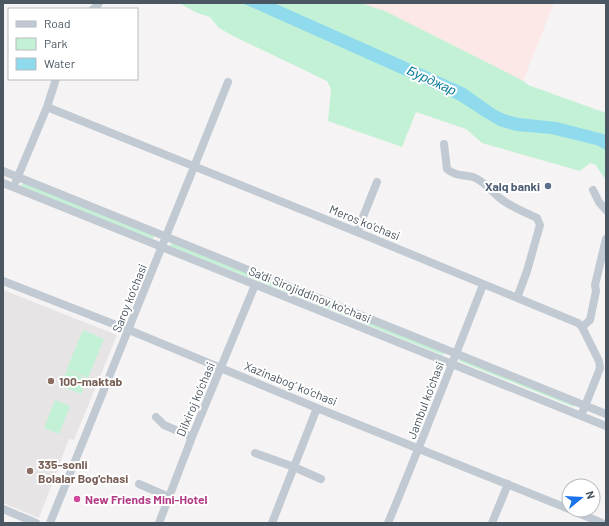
<svg xmlns="http://www.w3.org/2000/svg" width="609" height="526" viewBox="0 0 609 526" font-family="Barlow,sans-serif">
<style>
.education{fill:#e6e4e5}
.medical{fill:#fce8e6}
.green{fill:#c3f1d5}
.water{fill:#90daee}
.lines{fill:none;stroke-linecap:round;stroke-linejoin:round}
.minor{stroke:#c1cad2;stroke-width:8}
.service-dot{fill:#5c6f8a;stroke:#fff;stroke-width:1.5}
.education-dot{fill:#8d6e63;stroke:#fff;stroke-width:1.5}
.hotel-dot{fill:#d1479c;stroke:#fff;stroke-width:1.5}
.labels{text-anchor:middle;dominant-baseline:central;stroke-width:4;stroke-linejoin:round;paint-order:stroke}
.service-label{font-size:12px;font-weight:bold;fill:#4e5e75;stroke:#fff;text-anchor:end}
.street-label{font-size:12px;fill:#4a5661;stroke:#fff}
.education-label{font-size:12px;font-weight:bold;fill:#785e54;stroke:#fff;text-anchor:start}
.hotel-label{font-size:12px;font-weight:bold;fill:#b23c85;stroke:#fff;text-anchor:start}
.water-label{font-size:13px;font-style:italic;fill:#0c7c9b;stroke:#fff}
</style>
<rect width="100%" height="100%" fill="#f5f3f3"/>
<path class="education" d="M3 290 117 335 74 440 69 439 39 518 3 503Z"/>
<path class="medical" d="M360 3H554L523 81 385 11Z"/>
<path class="green" d="M179 3H360L385 11 508 73 525 82 528 85 606 113V180L598 169 596 165 590 163 580 171 482 143 466 129 416 112 402 147 328 121 331 89 327 81 235 37 219 28 210 17 195 12Z
M23 183 154 236 153 239 21 186Z
M172 243 444 352 443 355 170 246Z
M83 330 104 339 88 378 67 369Z
M460 358 575 404 574 407 459 361Z
M67 370 87 379 81 394 61 386Z
M55 400 70 406 59 434 44 428Z"/>
<path class="water" d="M242 3H274L465 88 496 110 507 115 519 118 557 122 603 134 606 135V150L596 145 551 134 516 131 499 126 482 116 459 101 441 92Z"/>
<g class="lines">
<path class="minor" d="M93 9 97 6 99 3
M47 107 357 232 578 323 582 327 599 361 600 368 597 376 581 416
M444 144 447 169C454 176 465 175 473 177 483 180 492 192 501 199 511 207 525 212 537 218L540 225 527 271 517 298
M3 171 606 414
M16 181 47 107 56 79
M3 183 606 426
M593 190 599 202 606 210
M357 232 377 182
M3 281 129 330 317 408 569 509
M582 327 590 320 596 291 595 285 606 239
M156 417 164 425 192 437
M255 453 294 467 321 479
M139 484 169 497
M3 509 36 523
M571 510 602 523
M50 523 194 167 228 82
M159 523 192 437 255 285
M272 523 317 408
M388 523C421 444 452 364 483 285
M492 523 508 484"/>
</g>
<circle class="service-dot" cx="548" cy="186" r="4"/>
<g class="education-dot">
<circle cx="51" cy="381" r="4"/>
<circle cx="30" cy="471" r="4"/>
</g>
<circle class="hotel-dot" cx="77" cy="499" r="4"/>
<g class="labels">
<g class="service-label">
<text x="540" y="186">Xalq banki</text>
</g>
<g class="street-label">
<text transform="translate(365 222) rotate(22)">Meros ko‘chasi</text>
<text transform="translate(310 294) rotate(22)">Sa'di Sirojiddinov ko'chasi</text>
<text transform="translate(129 298) rotate(-68)">Saroy ko‘chasi</text>
<text transform="translate(291 383) rotate(22)">Xazinabog‘ ko‘chasi</text>
<text transform="translate(195 399) rotate(-67)">Dilxiroj ko‘chasi</text>
<text transform="translate(425 400) rotate(-69)">Jambul ko'chasi</text>
</g>
<g class="education-label">
<text x="59" y="381">100-maktab</text>
<text x="38" y="464">335-sonli<tspan x="38" dy="14">Bolalar Bog'chasi</tspan></text>
</g>
<g class="hotel-label">
<text x="85" y="499">New Friends Mini-Hotel</text>
</g>
<g class="water-label">
<text transform="translate(432 80) rotate(25)">Бурджар</text>
</g>
</g>
<rect width="609" height="526" fill="none" stroke="#4a5661" stroke-width="8"/>
<rect x="8" y="8" width="130" height="72" fill="#ffffff" stroke="#b7bbc0"/>
<rect x="16" y="21" width="20" height="6" fill="#c1cad2" stroke="#b7bbc0"/>
<text x="44" y="28" font-size="12" fill="#4a5661">Road</text>
<rect x="16" y="38" width="20" height="12" fill="#c3f1d5" stroke="#b7bbc0"/>
<text x="44" y="48" font-size="12" fill="#4a5661">Park</text>
<rect x="16" y="58" width="20" height="12" fill="#90daee" stroke="#b7bbc0"/>
<text x="44" y="68" font-size="12" fill="#4a5661">Water</text>
<g transform="translate(581 498) rotate(72)"><circle r="19" fill="#ffffff" stroke="#b7bbc0"/>
<path d="M0-3L7 15L0 10L-7 15Z" fill="#1a73e8"/>
<text y="-6" font-size="11" font-weight="bold" text-anchor="middle" fill="#4a5661">N</text>
</g>
</svg>
